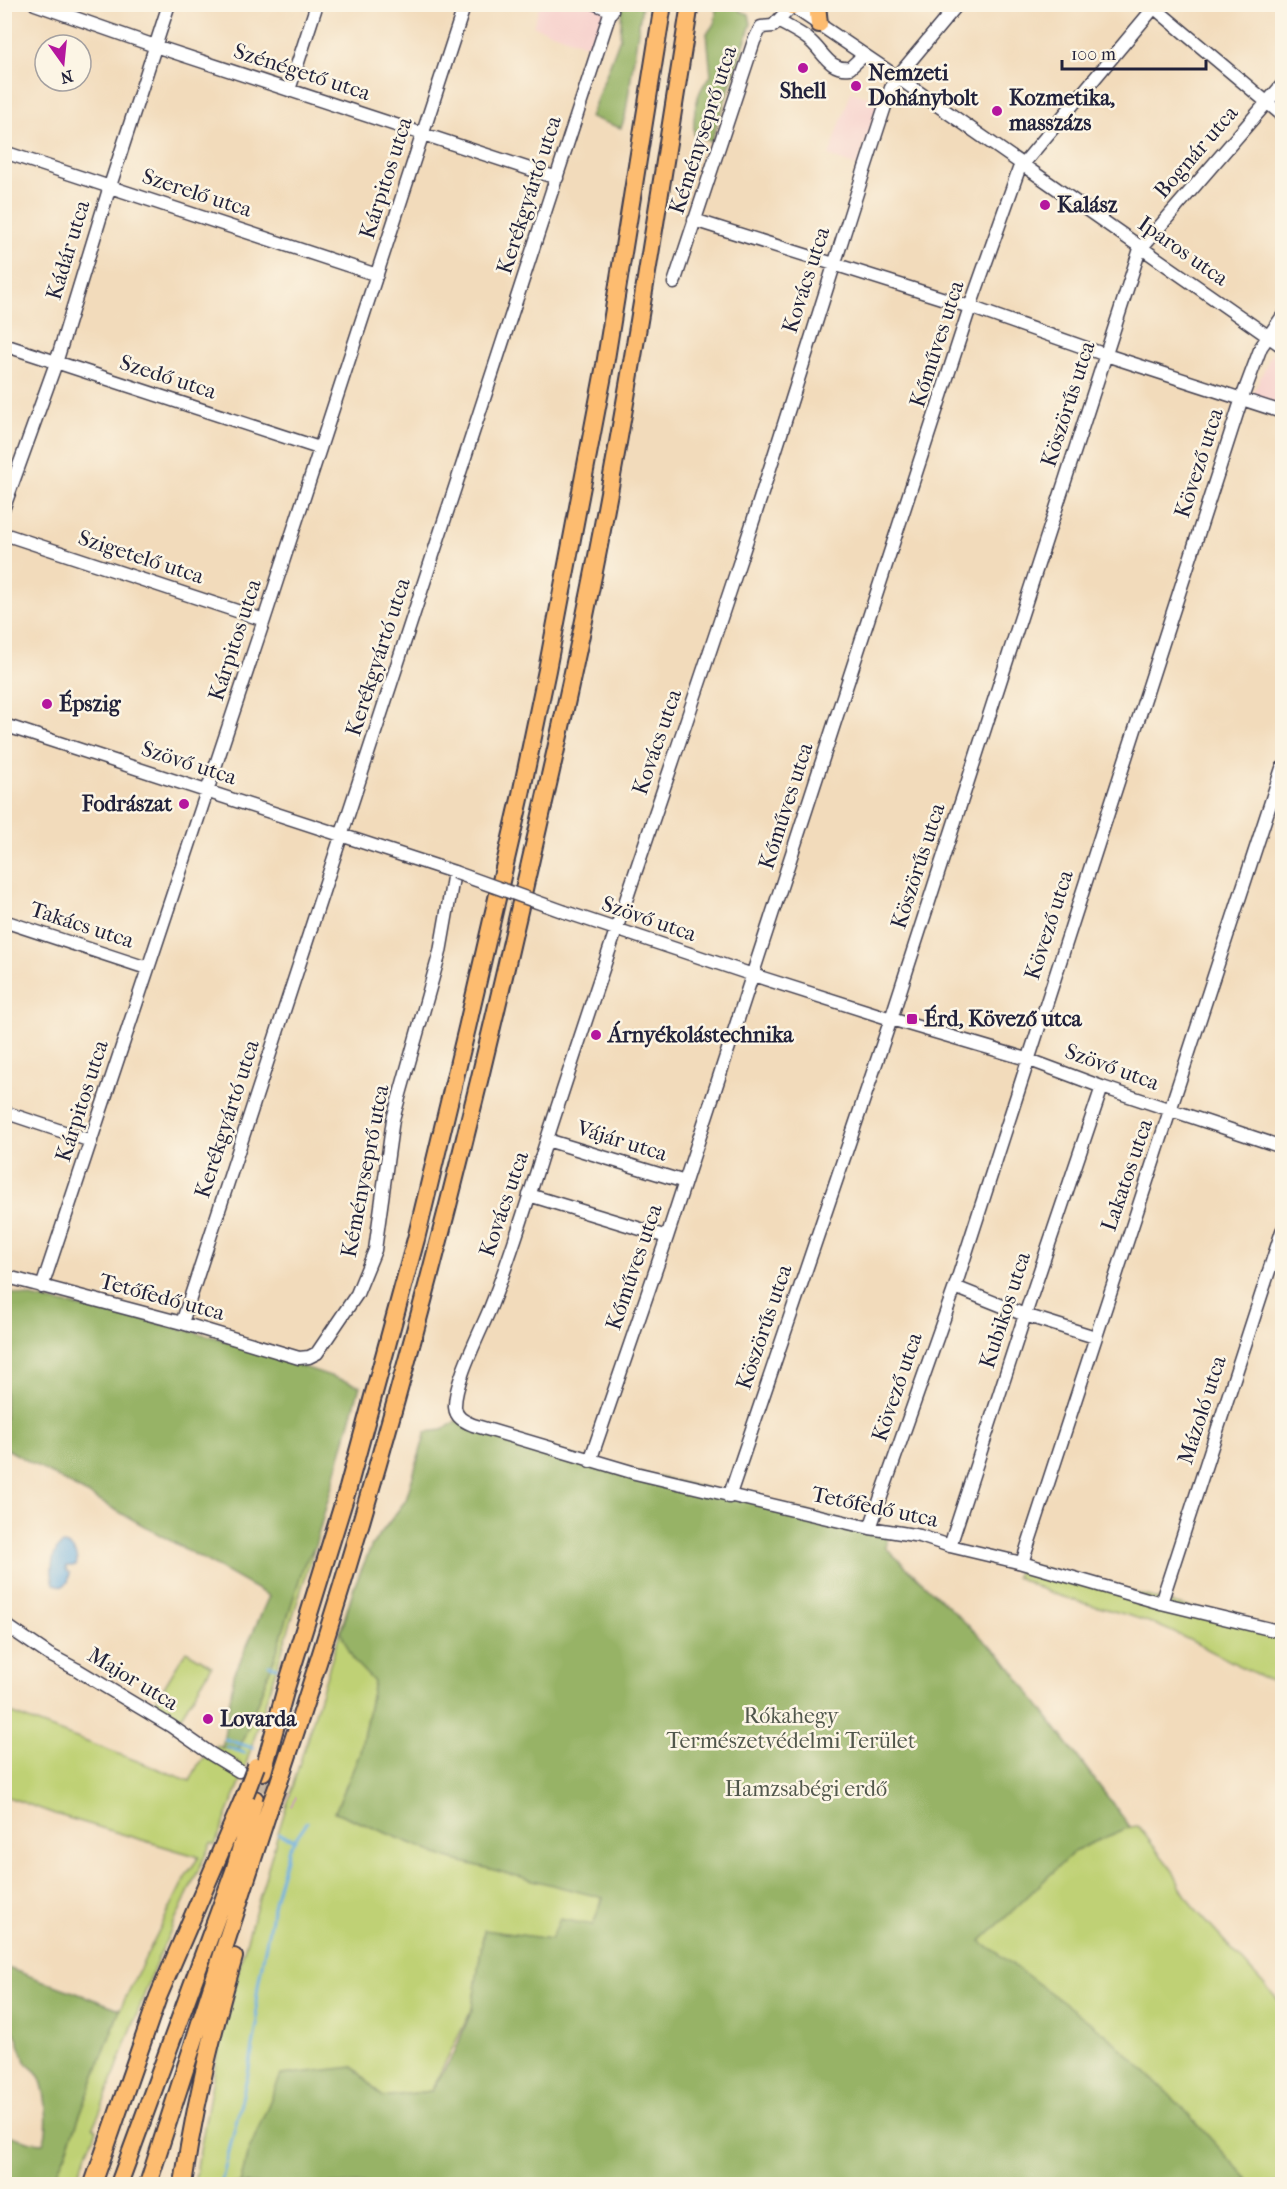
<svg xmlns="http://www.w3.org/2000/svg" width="1287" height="2189" viewBox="0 0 1287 2189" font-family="'IM FELL French Canon',serif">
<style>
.built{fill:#f7d0cc}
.green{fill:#bfd174;stroke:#707a58;stroke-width:1.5}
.forest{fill:#97b366;stroke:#5c6a50;stroke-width:1.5}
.water{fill:#69addf;stroke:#46688d;stroke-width:1.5}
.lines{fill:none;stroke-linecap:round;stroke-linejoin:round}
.stream{stroke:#69addf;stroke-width:3}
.minor-tunnel{stroke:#c8b6a1;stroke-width:12;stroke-dasharray:12 6;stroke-linecap:butt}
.minor-casing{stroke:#413e4e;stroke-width:15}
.highway-casing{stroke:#413e4e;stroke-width:20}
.minor{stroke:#fff;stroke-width:12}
.highway{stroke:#fdbc6f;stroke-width:16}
.minor-bridge-casing{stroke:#413e4e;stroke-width:15;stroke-linecap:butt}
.highway-bridge-casing{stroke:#413e4e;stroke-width:20;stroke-linecap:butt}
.minor-bridge{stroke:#fff;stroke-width:12}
.highway-bridge{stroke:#fdbc6f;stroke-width:16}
.poi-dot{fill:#b5179e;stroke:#fcf5e5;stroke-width:2}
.labels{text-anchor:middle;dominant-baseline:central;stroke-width:5;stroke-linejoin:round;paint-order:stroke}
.street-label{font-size:22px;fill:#22223b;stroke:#fcf5e5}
.poi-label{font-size:22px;font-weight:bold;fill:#22223b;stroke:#fcf5e5;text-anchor:start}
.park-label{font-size:22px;fill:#51574c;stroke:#fcf5e5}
</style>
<rect width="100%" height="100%" fill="#fcf5e5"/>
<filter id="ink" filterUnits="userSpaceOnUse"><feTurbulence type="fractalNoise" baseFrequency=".0167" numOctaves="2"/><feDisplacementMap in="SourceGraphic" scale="12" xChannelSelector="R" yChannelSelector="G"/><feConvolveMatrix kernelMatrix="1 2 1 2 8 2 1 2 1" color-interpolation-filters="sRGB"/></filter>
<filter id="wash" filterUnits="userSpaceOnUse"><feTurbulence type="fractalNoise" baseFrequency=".008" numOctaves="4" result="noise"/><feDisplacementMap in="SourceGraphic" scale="24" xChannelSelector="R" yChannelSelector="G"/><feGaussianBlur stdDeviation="1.35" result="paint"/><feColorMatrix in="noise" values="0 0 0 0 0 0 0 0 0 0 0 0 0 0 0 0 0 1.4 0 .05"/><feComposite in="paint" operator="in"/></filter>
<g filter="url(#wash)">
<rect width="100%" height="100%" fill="#f2dbbb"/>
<path class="built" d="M540 5H608L594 48 533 26Z
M851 92 880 101 857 166 829 156Z
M1273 350 1282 357V407L1252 396Z"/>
<path class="green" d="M426 1432 1004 1659 1130 1827 1138 1826 1173 1871 1181 1888 1193 1907 1282 2004V2184H405L748 1966 374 1682 360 1753 336 1812 447 1858 603 1897 593 1925 551 1939 484 1931 472 2009 431 2091 383 2097 353 2067 247 2155 240 2184H194L216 2061 242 1957 278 1833 354 1587 372 1545 406 1500Z
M315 1546 240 1783 215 1845 211 1843 158 1958 102 2107 93 2127 97 2130 74 2184H51L65 2155 120 2009 187 1874 199 1857 55 1814 5 1796V1711L190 1781 199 1763 206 1757 236 1775 240 1763 215 1751 217 1745 222 1748 239 1750 276 1654 304 1564Z
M1022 1563 1282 1632V1682L1278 1684C1235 1666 1197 1641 1154 1624 1109 1606 1058 1602 1016 1576Z
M186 1651 212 1666 180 1718 155 1702Z"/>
<path class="forest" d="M622 5H642L625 117 621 128 590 117 620 38Z
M715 5H737L740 11 749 14 751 24 711 142 694 135C693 114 695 91 711 76L707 33C716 24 717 17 715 5Z
M5 1292 142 1319 218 1338 360 1386 315 1546 304 1564 276 1654 239 1750 222 1748 234 1675 269 1596 5 1448Z
M460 1419 590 1461 889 1531 886 1548 1004 1659 1130 1827 1076 1850 981 1941 1107 2035 1180 2105 1252 2184H240L247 2155 281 2075 353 2067 383 2097 431 2091 454 2054 472 2009 484 1930 551 1939 560 1919 593 1925 603 1898 447 1858 335 1812 360 1753 374 1682 354 1661 341 1633 354 1587 372 1545 406 1500 426 1432 442 1430Z
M5 1967 120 2009 65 2155 51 2184H5V2134L31 2142 43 2143C50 2128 46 2086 37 2073 34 2069 29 2067 27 2063 18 2048 19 2032 5 2021Z"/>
<path class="water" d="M63 1544C73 1545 79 1557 76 1566H66V1570L70 1573 68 1582 63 1586 54 1584C50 1572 51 1550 63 1544Z"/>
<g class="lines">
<path class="stream" d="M269 1665 277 1667
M225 1739 253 1748
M227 1747 245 1753
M279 1834 294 1839
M221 2184 248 2074 257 2024 256 2001 259 1980 275 1897 289 1848 307 1822"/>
</g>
</g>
<g filter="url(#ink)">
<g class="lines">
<path class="minor-tunnel" d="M245 1774 294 1803"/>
<defs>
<path id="minor" d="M35 4 155 46 557 178
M596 4 612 11
M958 4 897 77 891 88C838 248 790 410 737 570 672 766 604 961 541 1158 526 1207 510 1258 491 1306 481 1331 454 1382 455 1407 456 1418 464 1421 473 1425L635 1473 870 1528 920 1536 950 1546 1022 1563 1161 1603 1282 1632
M1150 4 1282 115
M778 21C788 27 799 32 808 39 823 50 828 71 850 68L864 55
M289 90 317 4
M4 152 377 275
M694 220 970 307 1106 355 1282 412
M674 283 754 41 761 27 773 26 792 6 897 77 1282 346
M4 345 319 448
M4 507 56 363 110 186 169 4
M4 534 264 620
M4 725 454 872 440 952 393 1119 375 1250 357 1294 317 1353 309 1357 299 1358 182 1323 4 1276
M565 912 753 975 891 1019 1027 1059 1102 1087 1282 1147
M4 921 147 968
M4 1112 91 1141
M547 1140 685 1182
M529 1195 667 1237
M42 1287 264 620 465 4
M955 1287 1025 1315 1095 1337
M182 1323 613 4
M590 1461 667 1237 970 307 1019 169 1157 4
M729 1497 891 1019 1139 252 1142 247 1282 85
M870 1528 955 1287 1242 398 1261 347 1282 317
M950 1546 1025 1315 1102 1087
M1022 1563C1108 1297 1197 1033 1282 768
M1161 1603 1282 1231
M4 1624 48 1654 76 1669 171 1726 211 1754 239 1771"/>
<path id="highway" d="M817 4 819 24
M792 6 798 4
M263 1772 286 1688 348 1488 416 1239 467 1028 520 799 547 670 605 365 663 4
M279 1782C374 1501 450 1213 516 924 546 793 577 662 602 530 635 355 662 180 690 4
M93 2184 158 1997 245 1795
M119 2184 234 1871 255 1799
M148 2184 271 1803
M183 2184C194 2108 212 2032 234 1957"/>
</defs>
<use href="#minor" class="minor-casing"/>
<use href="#highway" class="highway-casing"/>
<use href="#minor" class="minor"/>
<use href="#highway" class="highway"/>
<defs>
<path id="minor-bridge" d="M454 872 565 912"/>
<path id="highway-bridge" d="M245 1795 256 1766
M271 1803 279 1782"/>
</defs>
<use href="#minor-bridge" class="minor-bridge-casing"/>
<use href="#highway-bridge" class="highway-bridge-casing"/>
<use href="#minor-bridge" class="minor-bridge"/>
<use href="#highway-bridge" class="highway-bridge"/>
</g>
</g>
<g class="poi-dot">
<circle cx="803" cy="68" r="6"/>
<circle cx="856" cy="86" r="6"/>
<circle cx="997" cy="111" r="6"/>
<circle cx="1045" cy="205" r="6"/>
<circle cx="47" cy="704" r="6"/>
<circle cx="184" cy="804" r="6"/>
<rect x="906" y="1013" width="12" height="12" rx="3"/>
<circle cx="596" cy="1035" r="6"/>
<circle cx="208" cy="1719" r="6"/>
</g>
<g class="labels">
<g class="street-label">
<text transform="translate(302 72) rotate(18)">Szénégető utca</text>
<text transform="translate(703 130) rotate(-72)">Kéményseprő utca</text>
<text transform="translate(1196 152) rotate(-49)">Bognár utca</text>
<text transform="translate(386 178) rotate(-72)">Kárpitos utca</text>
<text transform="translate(197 193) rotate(18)">Szerelő utca</text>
<text transform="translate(529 195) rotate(-72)">Kerékgyártó utca</text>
<text transform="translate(68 250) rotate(-73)">Kádár utca</text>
<text transform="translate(1183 251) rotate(35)">Iparos utca</text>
<text transform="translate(806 280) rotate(-72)">Kovács utca</text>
<text transform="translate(937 344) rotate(-72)">Kőműves utca</text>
<text transform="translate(168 377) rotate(18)">Szedő utca</text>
<text transform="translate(1068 404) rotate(-72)">Köszörűs utca</text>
<text transform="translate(1199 463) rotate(-72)">Kövező utca</text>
<text transform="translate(141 557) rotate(18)">Szigetelő utca</text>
<text transform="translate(235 640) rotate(-72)">Kárpitos utca</text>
<text transform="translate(378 657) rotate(-72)">Kerékgyártó utca</text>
<text transform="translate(657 742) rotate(-71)">Kovács utca</text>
<text transform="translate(189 763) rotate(18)">Szövő utca</text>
<text transform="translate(786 806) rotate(-72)">Kőműves utca</text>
<text transform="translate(918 866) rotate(-72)">Köszörűs utca</text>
<text transform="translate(649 919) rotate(19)">Szövő utca</text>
<text transform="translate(82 925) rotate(18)">Takács utca</text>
<text transform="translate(1049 925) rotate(-72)">Kövező utca</text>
<text transform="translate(1112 1067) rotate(20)">Szövő utca</text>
<text transform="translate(82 1101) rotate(-72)">Kárpitos utca</text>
<text transform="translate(227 1119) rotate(-72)">Kerékgyártó utca</text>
<text transform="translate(622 1141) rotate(17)">Vájár utca</text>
<text transform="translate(365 1171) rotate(-79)">Kéményseprő utca</text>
<text transform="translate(1127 1175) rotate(-71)">Lakatos utca</text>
<text transform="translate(504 1204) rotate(-71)">Kovács utca</text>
<text transform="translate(634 1267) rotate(-71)">Kőműves utca</text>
<text transform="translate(162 1297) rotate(15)">Tetőfedő utca</text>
<text transform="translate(1005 1310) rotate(-72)">Kubikos utca</text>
<text transform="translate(764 1327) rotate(-71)">Köszörűs utca</text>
<text transform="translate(897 1387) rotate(-71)">Kövező utca</text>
<text transform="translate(1202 1410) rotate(-72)">Mázoló utca</text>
<text transform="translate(875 1507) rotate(12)">Tetőfedő utca</text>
<text transform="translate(133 1679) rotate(31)">Major utca</text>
</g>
<g class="poi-label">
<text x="868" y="73">Nemzeti<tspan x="868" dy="25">Dohánybolt</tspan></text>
<text x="803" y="91" text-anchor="middle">Shell</text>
<text x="1009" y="98">Kozmetika,<tspan x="1009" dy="25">masszázs</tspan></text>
<text x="1057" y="205">Kalász</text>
<text x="59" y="704">Épszig</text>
<text x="172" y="804" text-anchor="end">Fodrászat</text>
<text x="924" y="1019">Érd, Kövező utca</text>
<text x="608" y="1035">Árnyékolástechnika</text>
<text x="220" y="1719">Lovarda</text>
</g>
<g class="park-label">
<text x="791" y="1716">Rókahegy<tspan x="791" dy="25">Természetvédelmi Terület</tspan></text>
<text x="806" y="1789">Hamzsabégi erdő</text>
</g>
</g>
<rect width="1287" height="2189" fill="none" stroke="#fcf5e5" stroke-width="24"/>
<g transform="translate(63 63) rotate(165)"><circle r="28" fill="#fcf5e5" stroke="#a5a1a1" stroke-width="1.5"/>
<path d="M0-4.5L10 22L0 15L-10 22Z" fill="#b5179e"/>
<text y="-9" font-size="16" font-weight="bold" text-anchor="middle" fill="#22223b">N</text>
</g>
<path d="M1062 60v9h144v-9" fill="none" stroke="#22223b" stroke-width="3"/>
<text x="1071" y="60" font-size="18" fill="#22223b" stroke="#fcf5e5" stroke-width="4.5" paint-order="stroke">100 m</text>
</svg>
